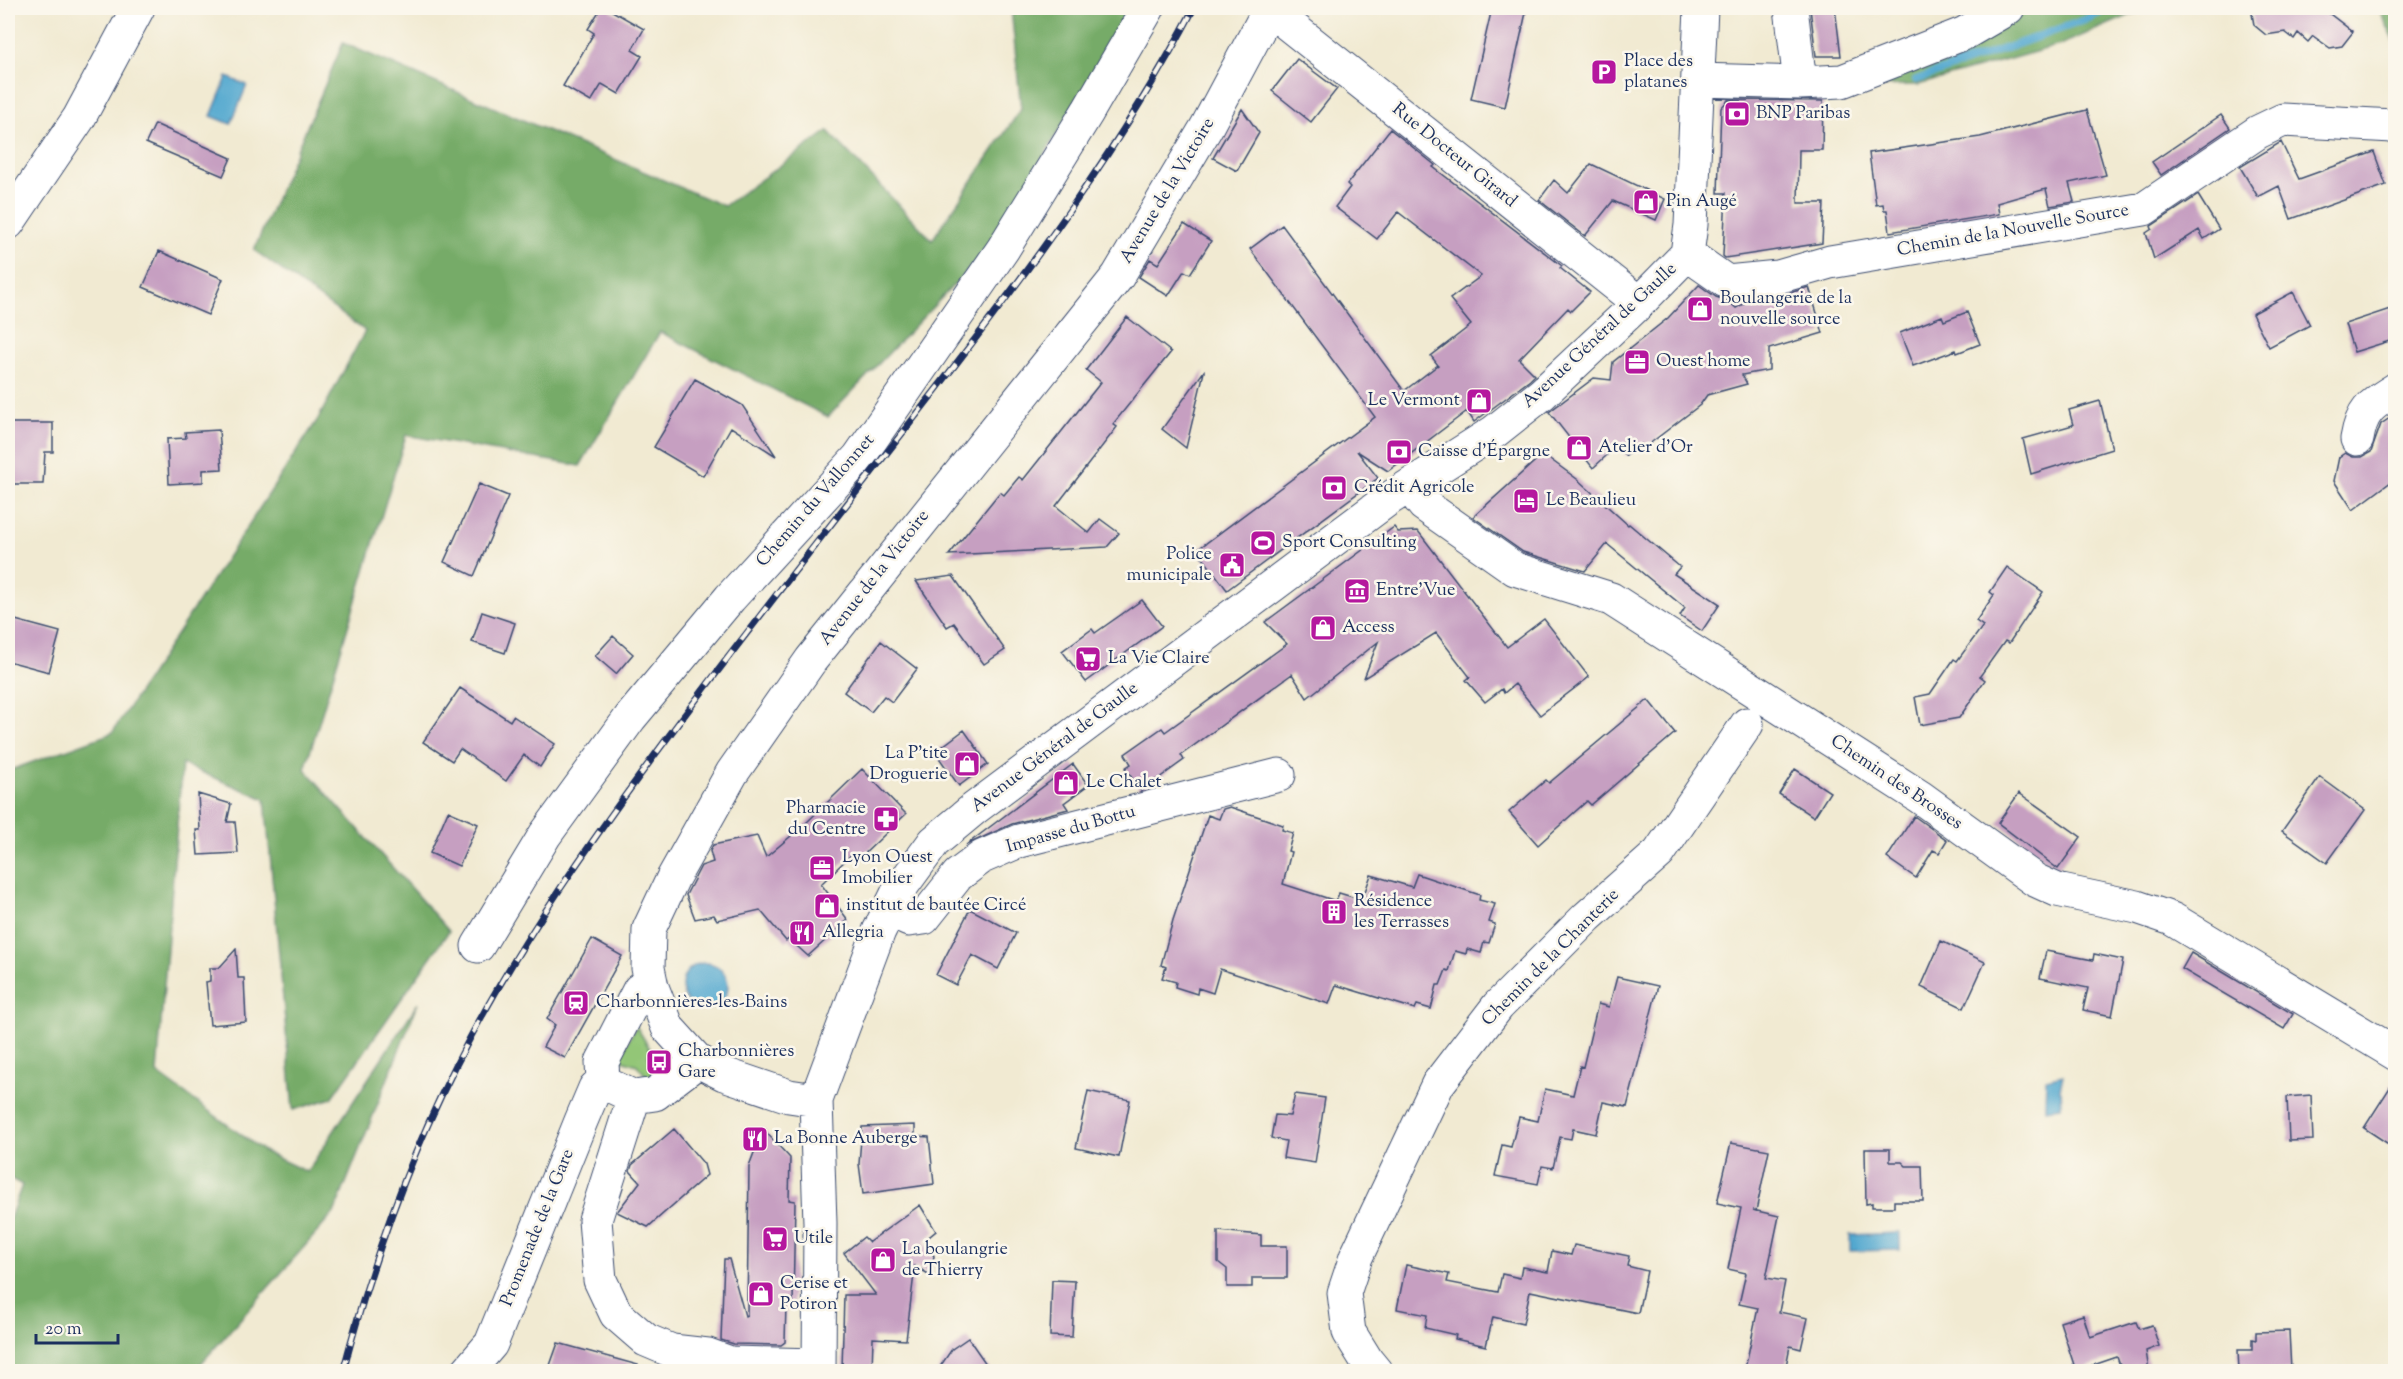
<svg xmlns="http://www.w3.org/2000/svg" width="2403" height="1379" viewBox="0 0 2403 1379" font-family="'Sorts Mill Goudy',serif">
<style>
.green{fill:#93c677;stroke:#577a6a;stroke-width:1.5}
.forest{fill:#76ab68;stroke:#486d63;stroke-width:1.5}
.water{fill:#53a8cf;stroke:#376c96;stroke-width:1.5}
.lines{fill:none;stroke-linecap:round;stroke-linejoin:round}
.stream{stroke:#53a8cf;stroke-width:8}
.building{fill:#c69fc1}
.minor-casing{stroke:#3b4b6f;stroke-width:35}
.minor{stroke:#fff;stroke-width:33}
.rail-casing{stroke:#1b2f5e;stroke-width:7}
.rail{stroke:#fbf7ec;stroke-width:4.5;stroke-dasharray:14;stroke-linecap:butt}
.labels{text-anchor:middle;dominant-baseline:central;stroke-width:5;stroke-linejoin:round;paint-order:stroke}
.poi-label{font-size:18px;fill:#1b2f5e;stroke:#fbf7ec;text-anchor:start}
.street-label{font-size:18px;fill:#1b2f5e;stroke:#fbf7ec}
</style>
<rect width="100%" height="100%" fill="#fbf7ec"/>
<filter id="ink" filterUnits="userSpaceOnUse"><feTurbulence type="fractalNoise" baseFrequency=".0167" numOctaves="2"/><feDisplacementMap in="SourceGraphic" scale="12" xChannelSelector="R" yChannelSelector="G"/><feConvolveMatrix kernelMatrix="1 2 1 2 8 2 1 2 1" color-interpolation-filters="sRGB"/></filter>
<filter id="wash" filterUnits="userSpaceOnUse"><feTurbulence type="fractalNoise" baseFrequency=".008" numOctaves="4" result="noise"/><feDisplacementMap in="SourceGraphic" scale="24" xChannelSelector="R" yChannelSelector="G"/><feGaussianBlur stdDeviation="1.35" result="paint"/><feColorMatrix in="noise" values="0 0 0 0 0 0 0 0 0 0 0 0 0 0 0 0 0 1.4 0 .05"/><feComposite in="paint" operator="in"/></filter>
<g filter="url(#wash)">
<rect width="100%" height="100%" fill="#f1ead2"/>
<path class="green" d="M636 1026 652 1052 648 1056 662 1077 652 1083 637 1065 619 1059Z"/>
<path class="forest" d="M1011 8H1132L988 249 828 417 660 332 580 466 406 435 305 769 449 931 332 1098 293 1110 265 799 182 764 157 1073 265 1152 307 1172 418 1003 334 1213 198 1367 209 1371H8V1223L22 1185 8 1177V771L112 733 318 419 365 331 254 250 343 43 724 206 828 131 932 240 1021 109Z
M2019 8H2147L2060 45 1918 85 1861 86Z
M2378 8H2395V42Z"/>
<path class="water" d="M227 77 247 85 231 124 211 116Z
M682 986a23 23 0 1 1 46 0a23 23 0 1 1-46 0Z
M2063 1075 2060 1089 2061 1107 2045 1109 2046 1079Z
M1900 1233V1250L1850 1251V1235Z"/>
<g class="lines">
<path class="stream" d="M1916 80 2085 20 2109 8"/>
</g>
<g id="blocks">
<path class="building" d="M601 8H607L644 29 632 50 642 56 619 94 602 84 591 102 563 86 594 33 588 29Z
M1492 8H1527L1505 107 1471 99Z
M1810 8H1835L1841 56H1816Z
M2251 8H2322L2353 32 2342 46 2330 48 2313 36 2308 42 2298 33 2294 39 2285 32 2266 35 2254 25Z
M1297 59 1337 89 1311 122 1272 91Z
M1728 100 1823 101 1822 150H1799L1798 203H1824L1822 243 1725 258 1723 256 1726 193H1718L1721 108Z
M1242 109 1259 133 1237 171 1213 158Z
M2087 110 2106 175 2069 183 2074 202 2050 206 2046 189 1997 203 1999 214 1890 232 1887 210H1884L1883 204 1876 205 1869 153 1980 137Z
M2221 115 2230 128 2161 175 2152 162Z
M155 124 231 158 223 176 146 143Z
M1390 129 1435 165 1433 167 1562 266 1560 268 1590 292 1571 311 1568 308 1519 359 1535 375 1530 380 1474 422 1467 411 1388 471 1357 451 1378 478 1227 590 1197 550 1375 417 1250 249 1282 225 1404 391 1438 365 1431 356 1471 325 1450 299 1481 276 1398 212 1377 239 1335 207 1350 187 1347 184Z
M2281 142 2299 179 2374 152 2386 185 2291 219 2279 186 2258 197 2240 167Z
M1591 164 1665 199 1656 220 1613 201 1585 236 1539 200 1554 180 1568 193Z
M2198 195 2219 229 2204 239 2199 230 2154 259 2146 233 2152 229 2151 226Z
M1184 224 1211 241 1190 274 1184 271 1168 296 1139 277 1150 259 1158 264Z
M159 251 223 279 208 315 143 287Z
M1699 285 1716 297 1728 301 1736 308 1753 298 1780 296 1809 287 1823 333 1769 349V370L1742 375 1747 384 1707 395 1700 405 1644 448 1641 444 1626 456 1617 446 1593 468 1549 412 1594 378 1611 380 1613 362 1668 318Z
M2293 292 2310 325 2269 347 2252 314Z
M2396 307V339L2354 352 2345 324Z
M1967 312 1980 344 1957 353 1956 350 1913 366 1900 333 1942 316 1944 321Z
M1127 317 1171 352 1113 424 1117 427 1056 506 1089 533 1100 519 1119 533 1107 547 949 555 1000 492 1004 495 1019 477 1023 480 1101 382 1086 370Z
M1204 371V372L1186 448 1162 429Z
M695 379 742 405 776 456 731 427 703 476 654 447Z
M2100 401 2112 449 2031 474 2023 439 2073 425 2069 410Z
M2396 414V478L2353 510 2334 481 2339 457 2345 453 2353 457H2362L2371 452 2381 424Z
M11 423H53V452H45L43 484H10Z
M219 430 222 469 203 470V482L169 484 167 439 186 438 185 432Z
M1543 454 1577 479 1628 525 1629 524 1680 567 1674 574 1720 604 1702 631 1680 616 1685 608 1607 544 1585 571 1523 552 1473 517Z
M479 484 508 496 474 576 444 562Z
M1394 527 1398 532 1418 531 1507 647 1544 619 1589 677 1540 715 1515 684 1504 693 1502 689 1485 702 1466 680 1470 677 1436 633 1364 678 1378 642 1307 698 1292 674 1181 755 1184 760 1141 791 1125 768 1131 764 1125 754 1162 728 1165 732 1287 644 1265 622Z
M2007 567 2043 592 2009 643 2005 641 1980 676 1985 680 1959 718 1920 725 1915 697 1930 694 1954 659 1957 661 1983 626 1976 621 1994 595 1990 592Z
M953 576 1005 650 984 664 954 623 947 627 916 581Z
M1142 600 1162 626 1086 682 1062 651 1092 629 1095 633Z
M482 612 515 623 505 653 472 642Z
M8 618 60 632 49 672 8 661Z
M613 636 633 654 616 674 595 656Z
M881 641 917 669 892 702 884 696 871 712 844 692Z
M460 688 510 721 513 716 555 744 540 767 524 755 506 781 460 749 452 761 423 742Z
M1648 700 1675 733 1591 805 1587 801 1538 845 1509 812 1546 780 1549 783Z
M964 730 988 764 959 786 935 752Z
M1073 764 1088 785 1064 803 1068 809 1012 824 966 845Z
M862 769 906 814 858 860 852 854 821 884 848 920 808 956 789 939 786 941 760 910 717 920 714 915 695 919 686 895 701 866 713 862 710 851 713 845 757 836 766 857 804 825Z
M1795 769 1830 792 1814 817 1779 794Z
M2320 777 2365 810 2327 863 2282 831Z
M2019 793 2081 837 2058 869 1998 823Z
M198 794 231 804 227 822H235L238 853 198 855 196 830H200Z
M1230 807 1283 825 1282 830 1293 833 1288 851 1291 852 1283 884 1336 901 1339 893 1362 900 1371 875 1412 887 1417 874 1480 895 1479 900 1495 904 1489 922 1495 924 1489 943 1484 942 1481 953 1467 949 1466 954 1455 951 1449 971 1446 970 1440 985H1437L1431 1009 1417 1005 1415 1009 1336 985 1329 1004 1220 969 1213 993 1198 988 1197 994 1175 987 1176 982 1162 978 1166 967 1161 965 1173 920 1208 815 1219 819 1223 809Z
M448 811 478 824 459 866 430 853Z
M1914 816 1947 840 1939 853 1933 850 1916 878 1887 858Z
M970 909 1016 933 998 969 972 955 956 985 936 975Z
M592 939 622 956 565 1058 543 1047 555 1025 547 1019Z
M1941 941 1985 962 1964 1008 1921 987Z
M236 949 238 978H244L246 1022 210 1025 206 982 210 981V968H219Z
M2046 951 2093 960 2094 954 2123 960 2112 1016 2083 1010 2088 988 2040 978Z
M2191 953 2293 1014 2284 1029 2182 969Z
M1617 977 1658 986 1627 1107 1603 1102 1596 1134 1573 1129 1571 1139 1560 1137 1553 1168 1542 1166 1538 1184 1495 1176 1502 1145 1511 1147 1519 1117 1538 1121 1545 1089 1573 1095 1580 1066 1583 1067 1598 1004 1609 1007Z
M2396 1078V1149L2364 1128Z
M1088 1091 1130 1100 1119 1157 1076 1148Z
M1295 1094 1325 1098 1315 1163 1283 1158 1286 1141 1271 1138 1275 1115 1290 1116Z
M2311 1095 2313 1140 2289 1141 2287 1097Z
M915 1125V1136L929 1137 934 1184 863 1194 859 1164 862 1127Z
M674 1129 704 1164 707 1175 648 1227 617 1212 640 1182 630 1171 632 1165Z
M763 1129 790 1158 789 1200 795 1201 793 1304H786L785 1342 781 1345 734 1344 721 1340 724 1259H729L745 1316 747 1315 749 1166Z
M1731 1143 1769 1150 1756 1211 1753 1210 1779 1216 1766 1278 1785 1281 1779 1312 1808 1318 1801 1349 1790 1346 1785 1371H1756L1745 1369 1758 1308 1739 1304 1746 1273 1728 1269 1741 1208 1717 1203Z
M1865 1149H1890V1162H1902L1906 1166H1922L1923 1201H1894V1207H1872V1203L1866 1204Z
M920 1205 936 1231 924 1241 934 1256 930 1275 915 1266 906 1340 873 1338 872 1370H842L844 1295H876L844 1253 864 1237 869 1242Z
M1218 1231 1261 1235V1246H1287V1278H1252V1287H1227V1269L1218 1262Z
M1574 1245 1629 1256 1627 1266 1647 1271 1638 1313 1530 1291 1523 1324 1493 1317 1486 1346 1455 1339 1456 1335 1425 1328 1427 1315 1397 1309 1406 1265 1449 1274 1447 1282 1498 1292 1502 1274 1520 1278 1522 1267 1548 1272 1552 1251 1571 1255Z
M1052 1280 1075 1281 1072 1337 1050 1336Z
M2083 1315 2090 1337 2136 1322 2139 1329 2152 1325 2159 1346 2146 1351 2149 1371H2122L2117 1357 2076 1371 2060 1322Z
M2289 1331 2291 1371H2239L2238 1350H2252V1339L2256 1340V1332Z
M968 1338 991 1371H937L952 1349Z
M558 1343 638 1365 637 1371H548Z"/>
</g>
</g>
<g filter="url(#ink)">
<use href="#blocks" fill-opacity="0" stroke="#3b4b6f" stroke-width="1.5"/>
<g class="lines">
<defs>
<path id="minor" d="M1791 8 1800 83
M1268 12 1284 21 1639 303
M1698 80 1800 83 1842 81 1965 33 2008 8
M8 223 79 118 138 8
M1687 254 1727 282 1778 277 1830 262 2144 209 2258 132 2283 120 2393 126 2396 128
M2357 439C2362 409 2371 405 2396 389
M1410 487 1424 505 1515 569 1611 599 1920 797 2035 880 2057 890 2137 907 2172 919 2396 1054
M889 911 909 920 924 918 958 875 982 857 1019 841 1279 775
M478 946 545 835 630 718 730 598 859 457 1003 249 1088 111 1148 8
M603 1081 602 1062 639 990 652 987
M615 1088 634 1097 655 1094 698 1061
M634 1097 595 1220 600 1280 616 1314 646 1340 672 1351 708 1355 730 1363 819 1365
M816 1100 789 1096 724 1074 698 1061 668 1028 652 987 648 968 649 929 673 878 732 773 811 660 1118 276 1206 128 1270 8
M467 1372 491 1344 581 1121 595 1088 603 1081
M819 1372 820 1223 816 1100 879 931 899 890 934 842 975 808 1387 500 1494 432 1542 394 1639 303 1687 254 1691 225 1701 8
M1376 1372 1367 1361 1349 1332 1344 1293 1356 1257 1438 1084 1498 1006 1587 917 1659 853 1747 724"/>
</defs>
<use href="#minor" class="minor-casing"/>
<use href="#minor" class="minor"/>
<defs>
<path id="rail" d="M343 1372C373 1256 414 1143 470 1038 524 937 589 844 657 752 747 630 842 511 935 391 1030 269 1122 145 1194 8"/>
</defs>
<use href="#rail" class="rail-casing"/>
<use href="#rail" class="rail"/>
</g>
</g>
<defs>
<symbol id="parking-square" viewBox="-11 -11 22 22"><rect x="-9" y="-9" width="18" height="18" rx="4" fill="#b5179e" stroke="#fbf7ec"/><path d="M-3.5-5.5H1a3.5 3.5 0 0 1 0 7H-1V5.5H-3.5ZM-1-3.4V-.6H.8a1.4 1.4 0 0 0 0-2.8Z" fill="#fff"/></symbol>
<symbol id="bank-square" viewBox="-11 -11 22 22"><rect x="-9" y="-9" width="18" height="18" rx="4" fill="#b5179e" stroke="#fbf7ec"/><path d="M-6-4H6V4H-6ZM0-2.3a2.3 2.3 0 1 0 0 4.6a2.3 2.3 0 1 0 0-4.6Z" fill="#fff"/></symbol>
<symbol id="shop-square" viewBox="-11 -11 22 22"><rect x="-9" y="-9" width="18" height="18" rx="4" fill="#b5179e" stroke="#fbf7ec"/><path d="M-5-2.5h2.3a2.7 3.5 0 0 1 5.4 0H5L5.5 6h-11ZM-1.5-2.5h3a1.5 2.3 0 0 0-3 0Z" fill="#fff"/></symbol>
<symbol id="office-square" viewBox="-11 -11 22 22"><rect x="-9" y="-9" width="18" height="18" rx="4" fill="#b5179e" stroke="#fbf7ec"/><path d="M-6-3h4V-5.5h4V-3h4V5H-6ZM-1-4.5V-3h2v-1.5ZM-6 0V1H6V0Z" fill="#fff"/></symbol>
<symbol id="hotel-square" viewBox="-11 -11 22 22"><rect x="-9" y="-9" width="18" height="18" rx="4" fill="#b5179e" stroke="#fbf7ec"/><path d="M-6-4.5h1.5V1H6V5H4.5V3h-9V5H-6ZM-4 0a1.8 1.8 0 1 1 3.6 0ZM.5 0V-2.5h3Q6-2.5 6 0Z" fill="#fff"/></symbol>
<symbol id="stadium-square" viewBox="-11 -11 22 22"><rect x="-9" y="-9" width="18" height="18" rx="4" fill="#b5179e" stroke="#fbf7ec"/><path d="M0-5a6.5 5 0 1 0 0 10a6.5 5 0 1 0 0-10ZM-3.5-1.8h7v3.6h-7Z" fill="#fff"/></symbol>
<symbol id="civic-square" viewBox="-11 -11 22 22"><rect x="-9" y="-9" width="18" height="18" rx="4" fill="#b5179e" stroke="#fbf7ec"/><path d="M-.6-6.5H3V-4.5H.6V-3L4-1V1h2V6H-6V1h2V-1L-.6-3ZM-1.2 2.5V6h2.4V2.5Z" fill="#fff"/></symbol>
<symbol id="museum-square" viewBox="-11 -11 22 22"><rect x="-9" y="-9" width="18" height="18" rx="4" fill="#b5179e" stroke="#fbf7ec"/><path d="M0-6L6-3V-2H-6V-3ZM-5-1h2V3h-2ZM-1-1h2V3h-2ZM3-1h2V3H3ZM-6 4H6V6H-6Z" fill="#fff"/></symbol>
<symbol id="supermarket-square" viewBox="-11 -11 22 22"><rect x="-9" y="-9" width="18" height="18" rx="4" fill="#b5179e" stroke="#fbf7ec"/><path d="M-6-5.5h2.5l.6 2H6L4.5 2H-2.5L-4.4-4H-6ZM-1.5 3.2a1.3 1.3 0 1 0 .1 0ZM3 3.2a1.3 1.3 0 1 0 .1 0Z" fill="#fff"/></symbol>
<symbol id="pharmacy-square" viewBox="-11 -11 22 22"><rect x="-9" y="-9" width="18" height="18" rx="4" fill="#b5179e" stroke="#fbf7ec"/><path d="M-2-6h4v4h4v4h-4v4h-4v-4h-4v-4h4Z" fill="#fff"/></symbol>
<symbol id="building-square" viewBox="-11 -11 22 22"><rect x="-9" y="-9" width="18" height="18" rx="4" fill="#b5179e" stroke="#fbf7ec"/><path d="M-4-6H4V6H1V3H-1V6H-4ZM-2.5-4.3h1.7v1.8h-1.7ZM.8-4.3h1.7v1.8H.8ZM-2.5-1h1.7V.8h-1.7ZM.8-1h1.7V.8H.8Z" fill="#fff"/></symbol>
<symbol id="restaurant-square" viewBox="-11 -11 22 22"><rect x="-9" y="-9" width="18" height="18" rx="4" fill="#b5179e" stroke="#fbf7ec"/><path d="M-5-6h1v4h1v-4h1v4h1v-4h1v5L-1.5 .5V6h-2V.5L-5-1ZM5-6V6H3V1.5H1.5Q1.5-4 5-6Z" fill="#fff"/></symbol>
<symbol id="station-square" viewBox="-11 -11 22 22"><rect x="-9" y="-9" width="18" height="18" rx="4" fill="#b5179e" stroke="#fbf7ec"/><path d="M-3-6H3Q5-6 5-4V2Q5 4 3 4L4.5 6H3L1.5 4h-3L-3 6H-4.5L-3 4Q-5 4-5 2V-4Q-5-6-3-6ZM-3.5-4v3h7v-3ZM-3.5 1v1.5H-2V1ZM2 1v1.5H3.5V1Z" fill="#fff"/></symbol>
<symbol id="bus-square" viewBox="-11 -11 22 22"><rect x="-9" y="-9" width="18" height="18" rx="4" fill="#b5179e" stroke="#fbf7ec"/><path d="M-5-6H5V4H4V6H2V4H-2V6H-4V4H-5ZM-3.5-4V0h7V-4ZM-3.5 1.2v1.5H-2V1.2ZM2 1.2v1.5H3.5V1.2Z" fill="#fff"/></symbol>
</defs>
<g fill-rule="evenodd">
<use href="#parking-square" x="1589" y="57" width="30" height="30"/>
<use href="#bank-square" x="1722" y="99" width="30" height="30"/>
<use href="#shop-square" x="1631" y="187" width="30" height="30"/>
<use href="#shop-square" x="1685" y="294" width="30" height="30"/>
<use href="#office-square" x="1622" y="347" width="30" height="30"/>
<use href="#shop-square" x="1464" y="386" width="30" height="30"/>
<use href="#shop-square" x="1564" y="433" width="30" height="30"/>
<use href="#bank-square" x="1384" y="437" width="30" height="30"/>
<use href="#bank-square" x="1319" y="473" width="30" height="30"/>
<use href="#hotel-square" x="1511" y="486" width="30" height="30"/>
<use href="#stadium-square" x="1248" y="528" width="30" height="30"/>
<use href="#civic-square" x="1217" y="550" width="30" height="30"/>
<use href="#museum-square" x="1342" y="576" width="30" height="30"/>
<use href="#shop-square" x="1308" y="613" width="30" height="30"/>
<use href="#supermarket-square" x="1073" y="644" width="30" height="30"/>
<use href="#shop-square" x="952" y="749" width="30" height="30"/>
<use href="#shop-square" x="1051" y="768" width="30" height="30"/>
<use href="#pharmacy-square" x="871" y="804" width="30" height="30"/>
<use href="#office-square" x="807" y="853" width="30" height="30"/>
<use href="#shop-square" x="812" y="891" width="30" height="30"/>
<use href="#building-square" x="1319" y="897" width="30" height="30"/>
<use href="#restaurant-square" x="787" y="918" width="30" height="30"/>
<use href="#station-square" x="561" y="988" width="30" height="30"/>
<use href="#bus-square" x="644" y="1047" width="30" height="30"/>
<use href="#restaurant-square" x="740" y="1124" width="30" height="30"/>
<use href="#supermarket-square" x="760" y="1224" width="30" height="30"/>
<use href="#shop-square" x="868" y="1245" width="30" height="30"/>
<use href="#shop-square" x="746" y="1279" width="30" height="30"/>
</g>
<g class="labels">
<g class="poi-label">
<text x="1624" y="62">Place des<tspan x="1624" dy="21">platanes</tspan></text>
<text x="1756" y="114">BNP Paribas</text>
<text x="1666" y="202">Pin Augé</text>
<text x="1720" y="299">Boulangerie de la<tspan x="1720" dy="21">nouvelle source</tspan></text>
<text x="1656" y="362">Ouest home</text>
<text x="1460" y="401" text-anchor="end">Le Vermont</text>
<text x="1598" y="448">Atelier d'Or</text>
<text x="1418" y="452">Caisse d'Épargne</text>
<text x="1354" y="488">Crédit Agricole</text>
<text x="1546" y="501">Le Beaulieu</text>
<text x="1282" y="543">Sport Consulting</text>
<text x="1212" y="555" text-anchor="end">Police<tspan x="1212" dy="21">municipale</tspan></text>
<text x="1376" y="591">Entre'Vue</text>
<text x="1342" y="628">Access</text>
<text x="1108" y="659">La Vie Claire</text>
<text x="948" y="754" text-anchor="end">La P'tite<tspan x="948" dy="21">Droguerie</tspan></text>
<text x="1086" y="783">Le Chalet</text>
<text x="866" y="809" text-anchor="end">Pharmacie<tspan x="866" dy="21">du Centre</tspan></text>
<text x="842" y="858">Lyon Ouest<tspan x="842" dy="21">Imobilier</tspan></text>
<text x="1354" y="902">Résidence<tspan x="1354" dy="21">les Terrasses</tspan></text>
<text x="846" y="906">institut de bautée Circé</text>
<text x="822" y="933">Allegria</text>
<text x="596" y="1003">Charbonnières-les-Bains</text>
<text x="678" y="1052">Charbonnières<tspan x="678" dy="21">Gare</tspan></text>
<text x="774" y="1139">La Bonne Auberge</text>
<text x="794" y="1239">Utile</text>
<text x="902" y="1250">La boulangrie<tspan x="902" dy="21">de Thierry</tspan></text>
<text x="780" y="1284">Cerise et<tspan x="780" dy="21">Potiron</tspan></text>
</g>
<g class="street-label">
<text transform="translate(1454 156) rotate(39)">Rue Docteur Girard</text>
<text transform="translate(1168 191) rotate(-59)">Avenue de la Victoire</text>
<text transform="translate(2013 231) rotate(-10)">Chemin de la Nouvelle Source</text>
<text transform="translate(1600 336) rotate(-43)">Avenue Général de Gaulle</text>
<text transform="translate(816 501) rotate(-49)">Chemin du Vallonnet</text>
<text transform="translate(875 578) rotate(-52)">Avenue de la Victoire</text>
<text transform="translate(1055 748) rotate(-37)">Avenue Général de Gaulle</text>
<text transform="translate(1896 783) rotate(34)">Chemin des Brosses</text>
<text transform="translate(1071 830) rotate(-16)">Impasse du Bottu</text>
<text transform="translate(1551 958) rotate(-45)">Chemin de la Chanterie</text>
<text transform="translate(538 1228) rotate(-68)">Promenade de la Gare</text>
</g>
</g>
<rect width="2403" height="1379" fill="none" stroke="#fbf7ec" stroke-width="30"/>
<path d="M36 1334v9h82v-9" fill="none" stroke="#1b2f5e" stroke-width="3"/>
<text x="45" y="1334" font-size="18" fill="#1b2f5e" stroke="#fbf7ec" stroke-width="4.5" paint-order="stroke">20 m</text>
</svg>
